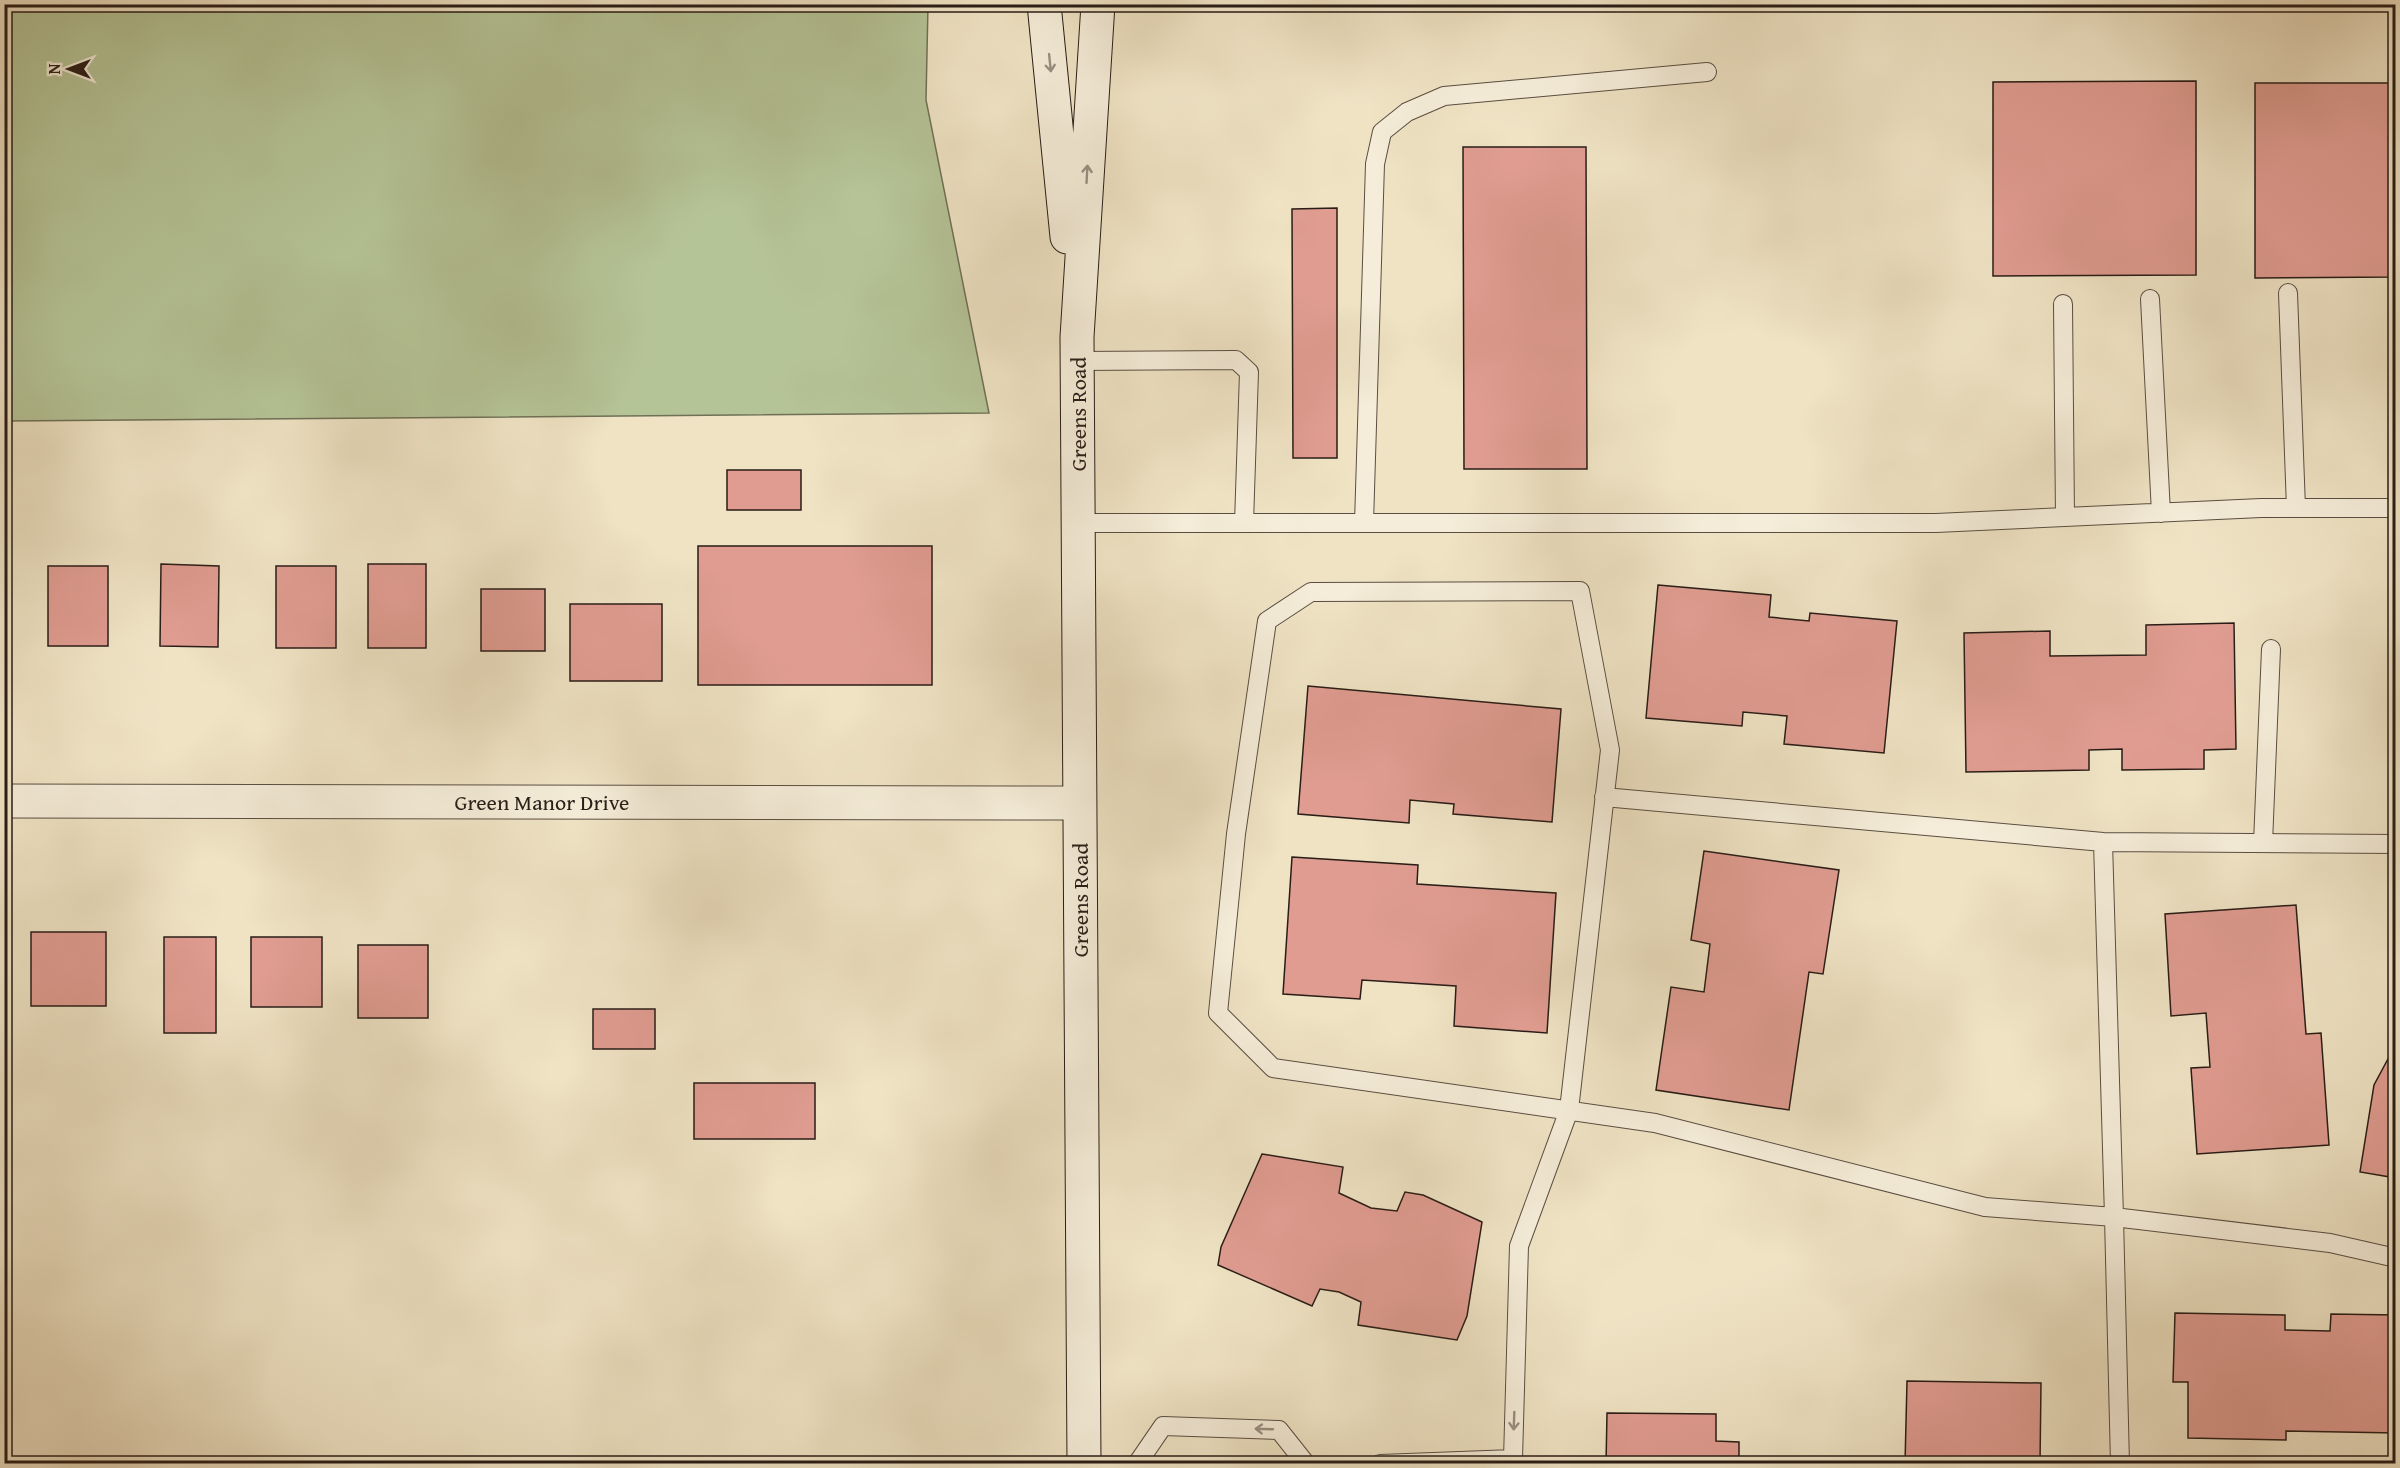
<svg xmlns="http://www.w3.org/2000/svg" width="2400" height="1468" viewBox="0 0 2400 1468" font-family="'Gentium Book Plus',serif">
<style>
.green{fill:#b5c497;stroke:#6f7057;stroke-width:1.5}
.building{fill:#e09c91;stroke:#291d17;stroke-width:1.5}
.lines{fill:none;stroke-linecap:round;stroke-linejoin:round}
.service-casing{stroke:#5a4e42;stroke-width:20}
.minor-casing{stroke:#5a4e42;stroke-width:35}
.secondary-casing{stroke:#291d17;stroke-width:35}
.service{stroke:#f5edd9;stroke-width:18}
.minor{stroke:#f5edd9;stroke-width:33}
.secondary{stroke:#f5edd9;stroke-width:33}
.oneway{stroke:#998f82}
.labels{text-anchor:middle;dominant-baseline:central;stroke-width:6;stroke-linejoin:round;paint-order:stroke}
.street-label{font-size:22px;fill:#291d17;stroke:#f5edd9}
</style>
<rect width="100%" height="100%" fill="#efe3c4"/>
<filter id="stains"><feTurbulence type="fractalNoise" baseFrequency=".00333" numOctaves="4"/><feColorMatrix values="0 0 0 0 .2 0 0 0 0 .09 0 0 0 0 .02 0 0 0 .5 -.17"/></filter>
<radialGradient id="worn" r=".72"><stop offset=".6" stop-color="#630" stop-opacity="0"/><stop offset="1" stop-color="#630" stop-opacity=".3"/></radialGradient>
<path class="green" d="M4 5H928L926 100 989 413 5 421Z"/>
<path class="building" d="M2196 81V275L1993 276V82Z
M2255 83H2396V277L2255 278Z
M1463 147H1586L1587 469H1464Z
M1337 208V458H1293L1292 209Z
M727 470H801V510H727Z
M698 546H932V685H698Z
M161 564 219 566 218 647 160 646Z
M368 564H426V648H368Z
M48 566H108V646H48Z
M276 566H336V648H276Z
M1658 585 1771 595 1769 617 1809 621 1810 613 1897 621 1884 753 1784 744 1787 716 1743 712 1742 726 1646 718Z
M481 589H545V651H481Z
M570 604H662V681H570Z
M2234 623 2236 749 2204 750V769L2122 770V749L2089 750V770L1966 772 1964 633 2050 631V656L2146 655V625Z
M1308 686 1561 709 1552 822 1453 814 1454 804 1410 800 1409 823 1298 814Z
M1704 851 1839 870 1823 974 1809 972 1789 1110 1656 1090 1671 987 1704 992 1710 944 1691 940Z
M1292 857 1418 865 1417 884 1556 893 1547 1033 1454 1026 1456 986 1362 980 1360 999 1283 994Z
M2296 905 2306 1034 2321 1033 2329 1145 2197 1154 2191 1068 2210 1067 2206 1013 2171 1016 2165 914Z
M31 932H106V1006H31Z
M164 937H216V1033H164Z
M251 937H322V1007H251Z
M358 945H428V1018H358Z
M593 1009H655V1049H593Z
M2389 1057 2396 1058V1178L2360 1172 2374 1085Z
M694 1083H815V1139H694Z
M1262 1154 1343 1167 1339 1193 1371 1208 1397 1211 1405 1192 1423 1195 1482 1222 1467 1316 1457 1340 1358 1325 1361 1302 1339 1292 1320 1289 1312 1306 1218 1265 1221 1247Z
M2175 1313 2285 1315V1330L2330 1331 2331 1314 2396 1315V1433L2286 1431V1440L2188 1438V1382H2173Z
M1907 1381 2041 1383 2040 1464H1905Z
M1607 1413 1716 1414V1441L1739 1442V1464H1606Z"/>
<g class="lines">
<defs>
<path id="service" d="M2288 293 2296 508
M2150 299 2161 513
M2063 304 2065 517
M1077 361 1236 360 1249 372 1244 523
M1078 523H1936L2261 508H2396
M1364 523 1375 164 1382 132 1407 112 1444 96 1707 72
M1604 797 2103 842 2114 1217 2330 1243 2396 1258
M2103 842 2396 844
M2263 843 2271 649
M1513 1459 1519 1246 1569 1110 1610 750 1580 591 1311 592 1267 621 1236 834 1218 1013 1273 1068 1655 1123 1985 1207 2114 1217 2120 1464
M1137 1464 1163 1426 1279 1430 1306 1464
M1380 1464 1513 1459V1464"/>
<path id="minor" d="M4 801 1079 803"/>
<path id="secondary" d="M1044 4 1067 237
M1084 1464 1077 337 1098 4"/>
</defs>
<use href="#service" class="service-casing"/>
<use href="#minor" class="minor-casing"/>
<use href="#secondary" class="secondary-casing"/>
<use href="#service" class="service"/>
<use href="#minor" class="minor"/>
<use href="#secondary" class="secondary"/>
</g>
<defs><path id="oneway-shaft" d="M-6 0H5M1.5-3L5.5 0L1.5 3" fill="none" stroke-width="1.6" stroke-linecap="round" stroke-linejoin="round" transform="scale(1.5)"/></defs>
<g class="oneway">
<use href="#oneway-shaft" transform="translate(1050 63) rotate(84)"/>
<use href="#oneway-shaft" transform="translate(1087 174) rotate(-87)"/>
<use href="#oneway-shaft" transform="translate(1514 1421) rotate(92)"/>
<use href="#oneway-shaft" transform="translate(1264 1429) rotate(-178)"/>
</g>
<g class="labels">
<g class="street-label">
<text transform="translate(1078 414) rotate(-90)">Greens Road</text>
<text x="542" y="802">Green Manor Drive</text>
<text transform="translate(1080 900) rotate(-90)">Greens Road</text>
</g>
</g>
<rect width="2400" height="1468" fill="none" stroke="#efe3c4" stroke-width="24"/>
<rect x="6" y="6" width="2388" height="1456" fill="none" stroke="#291d17" stroke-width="3"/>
<rect x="12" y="12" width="2376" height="1444" fill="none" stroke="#291d17" stroke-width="1.5"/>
<g transform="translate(69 69) rotate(270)" stroke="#f5edd9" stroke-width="4.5" paint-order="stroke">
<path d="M0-4.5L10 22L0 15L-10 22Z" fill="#291d17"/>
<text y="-9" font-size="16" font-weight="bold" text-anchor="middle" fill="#291d17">N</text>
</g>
<rect width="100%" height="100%" filter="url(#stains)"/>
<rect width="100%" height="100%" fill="url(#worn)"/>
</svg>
